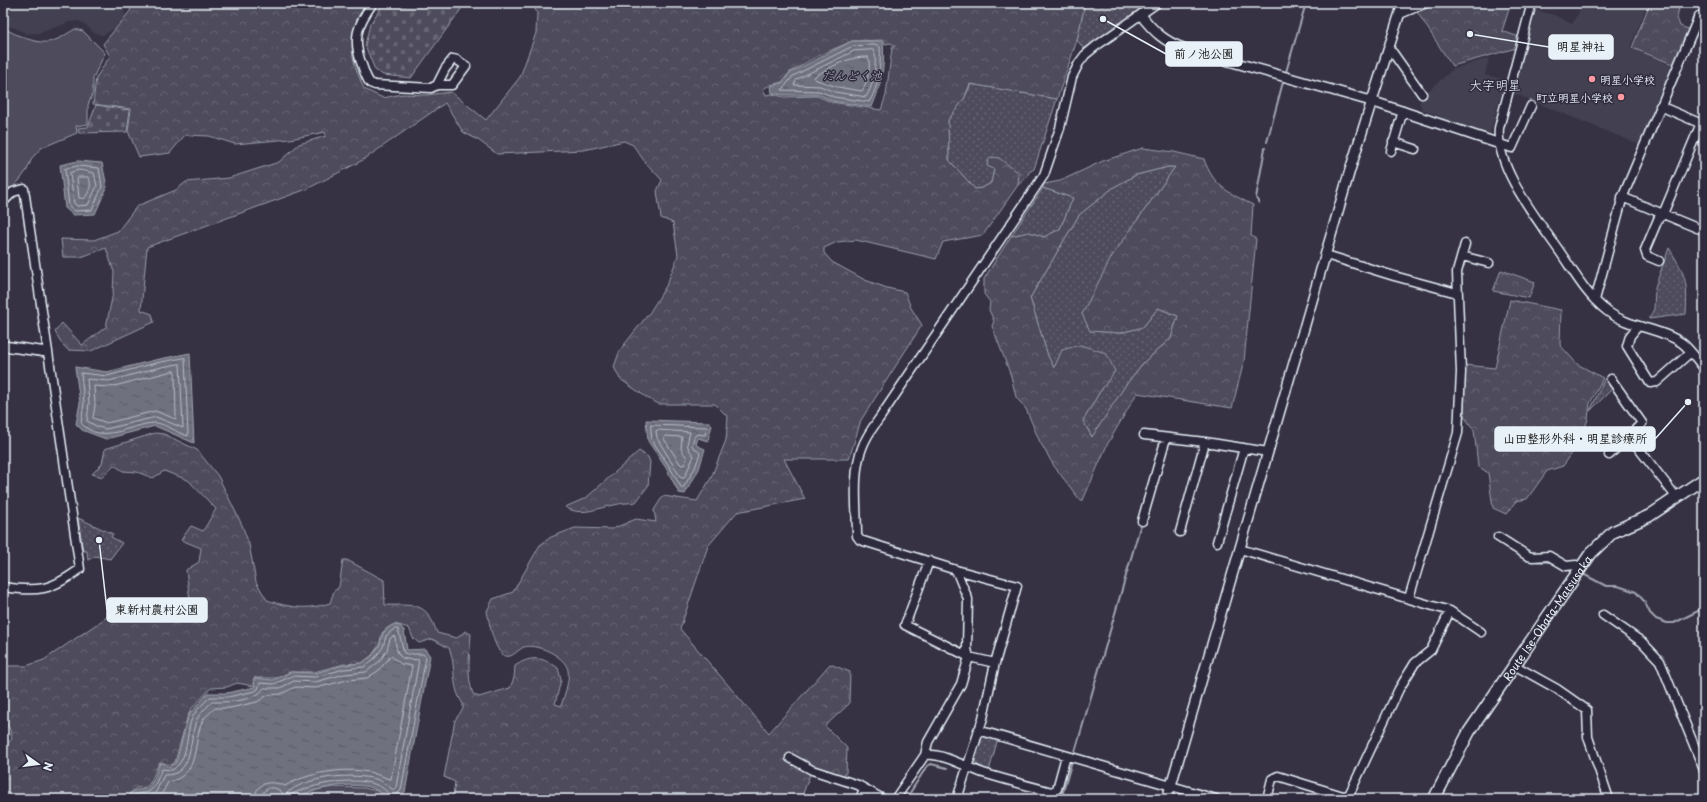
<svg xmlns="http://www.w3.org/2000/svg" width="1707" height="802" viewBox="0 0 1707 802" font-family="'Playpen Sans','Klee One',sans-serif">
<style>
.built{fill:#433f51}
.grass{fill:url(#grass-dots);stroke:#9a9eaa}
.forest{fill:url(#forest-crowns);stroke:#9a9eaa;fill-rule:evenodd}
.cemetery{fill:url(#cemetery-stones);stroke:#9a9eaa}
.garden{fill:#4d4b5c;stroke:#9a9eaa}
.water{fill:url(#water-ripples);stroke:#a0a4af}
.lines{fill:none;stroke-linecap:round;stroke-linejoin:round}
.shore{stroke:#b8bec8;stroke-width:1}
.stream{stroke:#a0a4af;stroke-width:2}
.minor-casing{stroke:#e8f1f8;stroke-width:11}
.tertiary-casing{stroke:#e8f1f8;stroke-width:12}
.secondary-casing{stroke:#e8f1f8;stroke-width:14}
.minor{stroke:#2f2a3d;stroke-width:8}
.tertiary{stroke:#2f2a3d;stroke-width:9}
.secondary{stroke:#2f2a3d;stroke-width:11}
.poi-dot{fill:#ff9aa2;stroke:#2f2a3d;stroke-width:1.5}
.labels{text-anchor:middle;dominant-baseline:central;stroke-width:3;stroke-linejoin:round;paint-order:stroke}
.poi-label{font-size:11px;font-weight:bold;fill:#e8f1f8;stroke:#2f2a3d;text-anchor:start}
.street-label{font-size:11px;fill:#e8f1f8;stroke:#2f2a3d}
.water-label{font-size:12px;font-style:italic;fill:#b2b7c2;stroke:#2f2a3d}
.quarter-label{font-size:13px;fill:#e8f1f8;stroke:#2f2a3d}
.leader{fill:none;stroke:#e8f1f8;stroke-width:1.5}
.callout-dot{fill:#e8f1f8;stroke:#2f2a3d;stroke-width:1.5}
.callout{fill:#e8f1f8;stroke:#e8f1f8;stroke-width:1.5}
.callout-label{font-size:12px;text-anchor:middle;font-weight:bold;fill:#111}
</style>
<defs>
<pattern id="grass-dots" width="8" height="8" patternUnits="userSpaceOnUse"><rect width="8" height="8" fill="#4d4b5c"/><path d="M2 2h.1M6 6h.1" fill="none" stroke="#676574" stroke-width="1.8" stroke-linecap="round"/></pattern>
<pattern id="forest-crowns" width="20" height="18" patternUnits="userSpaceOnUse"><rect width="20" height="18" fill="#4d4b5c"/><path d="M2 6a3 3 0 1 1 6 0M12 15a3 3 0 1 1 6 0" fill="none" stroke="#676574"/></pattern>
<pattern id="cemetery-stones" width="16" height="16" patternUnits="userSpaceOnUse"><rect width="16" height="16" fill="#4d4b5c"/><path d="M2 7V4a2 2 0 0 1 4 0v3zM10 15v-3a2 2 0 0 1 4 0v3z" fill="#676574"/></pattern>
<pattern id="water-ripples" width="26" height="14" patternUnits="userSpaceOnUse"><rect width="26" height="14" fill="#70717f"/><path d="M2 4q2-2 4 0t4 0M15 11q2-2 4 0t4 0" fill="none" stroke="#5b5c64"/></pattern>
</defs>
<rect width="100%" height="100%" fill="#363244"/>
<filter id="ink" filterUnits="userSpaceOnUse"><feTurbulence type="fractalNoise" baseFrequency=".025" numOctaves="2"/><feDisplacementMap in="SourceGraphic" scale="8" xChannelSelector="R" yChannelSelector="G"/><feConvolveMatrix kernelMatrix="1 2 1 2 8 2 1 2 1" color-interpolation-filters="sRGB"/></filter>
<g filter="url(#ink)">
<path class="built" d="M3 3H116L124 10 125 16 114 29 103 35 94 33 87 26 79 21 70 22 40 33 27 34 15 28 3 25Z
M1584 3H1648L1630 48 1674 66 1640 145 1513 93 1536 10 1554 15 1572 24Z
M1489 58 1485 75 1505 80 1489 137 1439 122 1441 117 1423 110 1419 103 1425 94 1453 69Z"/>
<path class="grass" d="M1085 3H1148L1084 49 1077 40Z
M971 84 1057 99 1034 169 1029 172 1027 177 1017 186C1011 174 1007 160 992 157L994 169 991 183 982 188 975 189 949 160 948 120 964 99Z
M1168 167H1175L1112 256 1090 331 1120 333 1143 327 1158 308 1178 316 1171 338 1143 363 1125 386 1093 438 1083 421 1099 393 1115 371 1054 369 1048 356 1030 298 1079 215 1114 187 1136 175Z
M1043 188 1073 198 1060 229 1044 237 1029 232 1011 236Z
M1669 248C1686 275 1688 282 1686 314L1649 319 1654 309 1655 287Z
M1605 378 1612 389 1590 411Z
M78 518 113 534 111 537 122 543 110 559 95 556 88 560 87 551H83Z
M985 734 998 738 989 771C969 765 974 754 979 738Z"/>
<path class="forest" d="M125 3H362L369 8C364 17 358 27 354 36 348 53 358 74 364 89L383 98 402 94 426 95 451 92 486 120 520 77 536 33 537 13 532 3H1085L1077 40 1057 99 970 84 964 99 948 120 949 160 975 189 982 188 991 183 994 169 987 166 988 160 992 157 999 158 1019 173 1018 185 983 235 943 242 936 259 856 240 837 242 824 248V253L832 262 865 280 887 288 905 292 911 308 922 325 861 420 849 459H784L805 499 737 512 708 546 680 629 769 733 830 664 850 672 849 704 825 726 847 748 846 773 842 776 812 769 801 799H426L429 795 453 796 455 782 444 777 455 720 463 709V704C450 685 457 667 449 648L432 639 419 643 413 638 409 628 395 624 387 628 382 633 379 645 372 655 362 663 344 664 314 672H290L277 678H254V686L237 683 227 687 211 688 191 709 187 718 175 762 171 765 160 762 159 763 150 783 146 787 136 788 129 794V799H3V747L12 739 10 730 3 717V666H26L44 660 107 617 133 614 147 604 164 621 190 600 186 570 199 562 201 548 181 540 191 526 203 531 216 509 188 480 164 471 153 478 137 472 123 471 114 465 103 477 92 474 102 464 105 449 155 433 164 434 197 450 218 476 242 525 249 544 256 582 267 600C290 608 307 610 330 603L334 591 339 587 343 560H347L384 580 385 605C415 606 426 600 437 633L457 638 465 631 471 634C470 654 466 675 473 694L479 697 510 688 514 678 515 666C531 655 543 657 558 668L561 680 555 704 561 706C564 696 570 681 568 670 565 656 537 643 524 647 517 650 513 658 505 656 494 652 489 621 487 611L493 599 513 592 540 545 551 537 575 528 612 529 636 519 656 522 654 510 663 496 697 501 711 478 726 440 728 417 715 404H659L649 399 620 379 614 367 620 350 650 312 666 286 673 269 678 255 673 223 661 218 657 191 662 180 645 162 633 145 624 141 584 150 497 154 478 140 463 132 445 103 363 160 307 189 147 247 141 310 152 314 154 322 91 351 68 350 63 345 55 332 62 323 82 345 106 327 113 293 114 272 106 248 81 257H63L61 239 94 240 118 231 137 206 176 190 186 182 229 178 279 162 299 144 326 136 325 132 290 139 235 144 209 136 185 135 170 153 139 157 128 131 131 109 93 104 96 78 110 56 103 44 131 10ZM884 40 885 44 891 43 895 46 892 48 886 95 881 110 831 102 817 96 784 97 772 94 766 95 763 89 770 85 782 82 790 72 816 57 852 41Z
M1426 3H1511L1502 31 1519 37 1516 48 1452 66 1414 7Z
M1650 3H1680L1677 18 1680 26 1690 30 1675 65 1632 48Z
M1143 148 1174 152 1204 159C1213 186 1229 193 1253 205L1251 236 1256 239 1244 361 1232 408 1137 393 1107 445 1083 500H1080L1054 466 1040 442 1026 409 1016 397 1011 376 992 326 994 321 989 310 990 302 984 294V279L1011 236 1029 232 1044 237 1060 229 1073 198 1043 188 1044 184 1060 181 1103 161ZM1168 167H1175L1112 256 1082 314 1090 331 1120 333 1143 327 1158 308 1178 316 1171 338 1143 363 1125 386 1092 437 1083 421 1099 393 1115 371 1106 353 1080 345 1062 350 1054 368 1048 356 1030 298 1079 215 1114 187 1136 175Z
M1501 270 1535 282 1529 298 1493 291Z
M1510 300 1561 310 1560 345 1577 364 1603 378 1590 403 1588 419 1580 442 1563 466 1547 471 1527 499 1516 501 1506 514 1493 508 1488 473 1478 466 1474 430 1464 416 1465 365 1495 368Z
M639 451 648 457 650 462 648 486 636 502C629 503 621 503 614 505 597 508 581 517 565 507L586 498Z
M333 787 364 788 377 791 386 799H292L317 790Z"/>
<path class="cemetery" d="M384 3H462L464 5 411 78 383 75 375 70 365 45 370 24Z
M96 105 130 110 127 132 79 133 78 128 88 127Z"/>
<path class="garden" d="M3 28C15 34 38 46 52 41 60 39 68 33 75 29L83 31 105 53 93 78V93L88 105V124L76 126 77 133 41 148 32 158 27 170 19 181 3 197Z"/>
<path class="water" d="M852 41H883C885 67 882 83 872 107L832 101 819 95H783L772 93 771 86 782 83 790 73Z
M78 161 102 163 107 187 95 214 73 215 65 208 60 165Z
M190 353 194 443 155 426 106 439 82 430 76 424 80 403 75 367 107 372 155 360Z
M646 420 709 422 712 425 708 441 698 438 696 445 705 449 699 469 685 494 679 493 666 468 648 441Z
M392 625 400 626 404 630 407 650 425 649 430 656 405 792 397 799C385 799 378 787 364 786 345 784 328 786 310 792 303 794 296 798 289 799 283 800 277 797 271 797 266 797 261 798 256 799H130V794C135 789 138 790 145 789 153 786 157 770 160 763H162L169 767 176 763 188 717 191 712 208 693H227L255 687 254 678 273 680 291 672 315 673 344 665 362 663 372 656 380 645 383 633Z"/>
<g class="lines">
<path class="shore" d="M878 45 880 47C881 65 879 87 869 102L834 97 819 91 782 90 793 76 853 46Z
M873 50 875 52C876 66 874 85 866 97L835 92 820 86 794 85 797 79 854 51Z
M868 57C872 64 867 83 862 91L837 87 814 79 815 76C831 67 849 56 868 57Z
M78 166 99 168 102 187 92 210 75 211 69 206 65 169Z
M79 170 94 173 97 186 88 205 77 206 74 203 70 173Z
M79 177H88C93 184 89 193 84 199L79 198 77 179Z
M185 358 188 436C178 434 164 422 154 423 130 424 102 446 81 423L84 403 81 373 107 376 156 363Z
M180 364 183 428 156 417 106 429 98 427 87 421 89 403 87 379 109 381 157 368Z
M174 371 175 373 176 419 155 411 107 423 93 418 95 405 94 386 110 387Z
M651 425 707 427 705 435 697 434 694 437 692 446 700 453 695 468 683 488 681 487 669 466 652 440Z
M658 430 690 432C687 445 685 445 694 456L684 478H681L657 438 656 431Z
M666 436 682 437 681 449 687 458 684 465H681L664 439Z
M134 799 135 795C139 792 143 794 148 792 156 788 158 776 162 769L172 770C190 760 185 732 193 716 197 709 204 703 210 697H228L255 691 258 689 260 683 274 684 292 676 315 677 344 669 364 667 375 658 383 647 386 636 394 629H398L404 653 407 654H423L426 657 401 790 393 798C389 794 384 788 379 786 356 775 314 784 292 794L290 799
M139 799 149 797 156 792 164 775C195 776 188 739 197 719 200 713 207 707 212 702 227 702 255 702 264 688H280L294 681 315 682 345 674 366 672 380 661 387 650 390 639 393 636 395 637C396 645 396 658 406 659 411 660 415 659 419 660L396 787 394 789H392C388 786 384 782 379 780 355 772 303 776 285 795 282 793 280 790 277 789 269 785 261 791 261 799
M157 799 163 792 168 782C200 775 192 747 202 722 204 717 211 712 215 708H230L257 702 268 695 281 694 295 687 316 688 347 680 367 678 378 671 391 656 401 664 412 666 391 779C387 779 375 773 368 772 343 767 307 773 285 786 272 780 255 781 255 799"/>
<path class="stream" d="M1286 72 1306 3
M1267 142 1283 82
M1259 203 1256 198 1265 148
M1533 560C1541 564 1546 559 1555 564
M1583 574 1606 586H1618L1636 592 1644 601 1650 613 1656 619 1667 623H1674L1704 608
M1075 752 1140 527
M906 799 927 766 931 764 947 768
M1061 799 1071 764"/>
<defs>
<path id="minor" d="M373 3C357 25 352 39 362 65 364 71 366 78 370 83L375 85 431 88 437 85H452L466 66 457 60 453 59 445 69 437 85
M1531 6 1499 128C1495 168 1538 220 1560 252 1574 272 1586 295 1607 311 1629 328 1661 328 1682 343 1690 349 1697 360 1704 368
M1400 14 1426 3
M1388 50 1393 53 1422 94
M1660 106 1704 125
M1393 142 1415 149
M1500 144 1512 148 1531 106
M1391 151 1403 111
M1622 197 1697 228 1701 229 1704 227
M3 202 13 192 24 189 80 569C50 591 38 592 3 587
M1326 255 1394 276 1457 293
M1462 256 1489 263
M1659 261 1647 256 1645 250 1659 217 1663 214 1701 123
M1595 300 1623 196 1699 16
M1638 326 1630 336 1627 346 1650 383 1657 382 1691 352
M1611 379 1642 423 1629 436 1677 498
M1144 435 1205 442 1268 452
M1609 455 1629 436
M1142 521 1166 438
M1180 532 1205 442
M1498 537 1528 556 1533 557 1549 556 1566 566 1576 565 1581 568
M1217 542 1244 448
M1240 549 1450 611 1481 632
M929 561 905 625 969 657 995 663
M1409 598 1458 433 1461 372 1457 272 1465 244
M1603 615 1642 642 1660 661 1704 770
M1514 665 1557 689 1587 710 1588 737 1609 799
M978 730 1216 799
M925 755 928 742 961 684 969 657 967 649 968 599 956 570
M790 758 812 770 858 785 883 799
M860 799 864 789
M895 799 925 755C943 753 966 767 983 773 1006 780 1029 786 1052 792L1057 789 1066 756
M957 799 983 718 995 663 1017 586 956 570 860 540 857 536C857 509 852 473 862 448 866 436 874 426 881 416L1044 175 1060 128 1072 77 1079 63 1085 55 1096 46 1157 3
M1267 799 1272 779 1278 776 1343 796 1349 795 1399 689 1415 663 1431 650 1450 611"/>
<path id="tertiary" d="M1531 6 1532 3
M1141 15C1153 31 1165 42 1183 48L1371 101 1500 144
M3 346 47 352
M1167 799 1350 170 1403 3"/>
<g id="secondary">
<path id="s1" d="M1434 799 1469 732 1591 553 1613 532 1649 516 1704 479"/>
</g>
</defs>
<use href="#minor" class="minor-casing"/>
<use href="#tertiary" class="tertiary-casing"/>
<use href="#secondary" class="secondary-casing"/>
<use href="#minor" class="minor"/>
<use href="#tertiary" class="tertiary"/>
<use href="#secondary" class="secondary"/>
</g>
</g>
<g class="poi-dot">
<circle cx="1592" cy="79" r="4"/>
<circle cx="1621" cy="97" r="4"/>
</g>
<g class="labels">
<g class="poi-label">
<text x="1600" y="79">明星小学校</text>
<text x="1613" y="97" text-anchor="end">町立明星小学校</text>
</g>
<g class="street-label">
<text stroke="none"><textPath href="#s1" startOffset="214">Route Ise-Obata-Matsusaka</textPath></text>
</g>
<g class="water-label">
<text x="852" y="75">だんどく池</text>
</g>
<g class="quarter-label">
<text x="1495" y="84">大字明星</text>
</g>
</g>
<path class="leader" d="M1470 34L1549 47M1103 19L1166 54M1688 402L1655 439M99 540L107 610"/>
<g class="callout-dot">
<circle cx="1470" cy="34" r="4"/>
<circle cx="1103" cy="19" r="4"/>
<circle cx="1688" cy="402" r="4"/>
<circle cx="99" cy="540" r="4"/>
</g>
<g class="callout">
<rect x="1549" y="35" width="64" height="24" rx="4"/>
<rect x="1166" y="42" width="76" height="24" rx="4"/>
<rect x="1495" y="427" width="160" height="24" rx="4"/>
<rect x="107" y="598" width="100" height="24" rx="4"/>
</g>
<g class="callout-label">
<text x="1581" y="51">明星神社</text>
<text x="1204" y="58">前ノ池公園</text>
<text x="1575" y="443">山田整形外科・明星診療所</text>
<text x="157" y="614">東新村農村公園</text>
</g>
<rect width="1707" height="802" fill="none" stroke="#2f2a3d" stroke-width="16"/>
<rect x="8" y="8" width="1691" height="786" fill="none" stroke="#e8f1f8" stroke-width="1.5" filter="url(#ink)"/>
<g transform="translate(38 764) rotate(104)" stroke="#2f2a3d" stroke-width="3" paint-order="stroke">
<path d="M0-3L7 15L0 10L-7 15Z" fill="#e8f1f8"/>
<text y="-6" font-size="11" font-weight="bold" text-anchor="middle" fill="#e8f1f8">N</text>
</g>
</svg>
